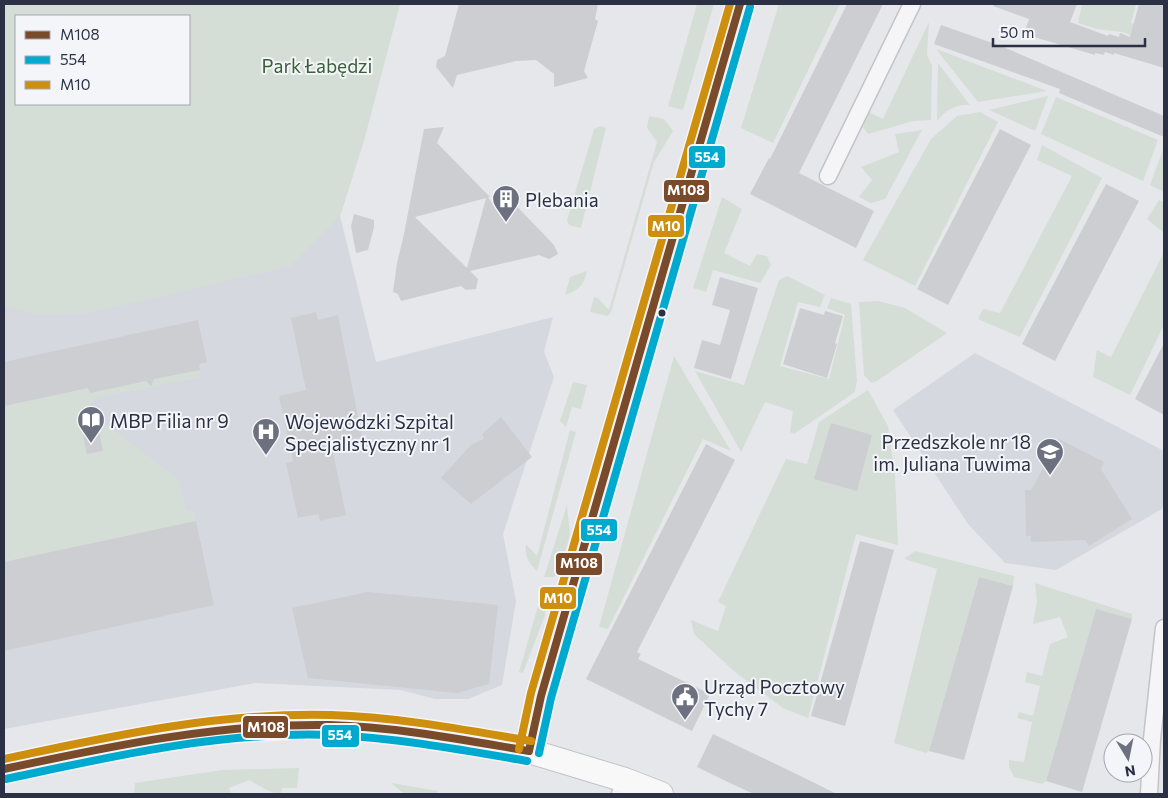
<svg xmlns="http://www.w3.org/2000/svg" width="1168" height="798" viewBox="0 0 1168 798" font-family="Commissioner,sans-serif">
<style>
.built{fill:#d6d8df}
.green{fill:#d4ded6;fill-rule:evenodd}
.building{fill:#cdced2;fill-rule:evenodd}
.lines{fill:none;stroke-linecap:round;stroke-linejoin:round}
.street-casing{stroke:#c3c4c8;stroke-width:19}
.secondary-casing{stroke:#c3c4c8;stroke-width:26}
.street{stroke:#f5f5f7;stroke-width:16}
.secondary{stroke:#f8f8f8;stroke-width:24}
.bus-1-casing{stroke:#f4f5f9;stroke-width:11}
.bus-2-casing{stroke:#f4f5f9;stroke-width:11}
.bus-3-casing{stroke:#f4f5f9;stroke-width:11}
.bus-1{stroke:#7a4b2a;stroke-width:8}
.bus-2{stroke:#00a9ce;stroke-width:8}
.bus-3{stroke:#ce8e0e;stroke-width:8}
.bus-dot{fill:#2b3045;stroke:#f4f5f9;stroke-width:2}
.labels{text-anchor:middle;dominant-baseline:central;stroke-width:4;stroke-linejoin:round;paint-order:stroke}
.park-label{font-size:19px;fill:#396038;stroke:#f4f5f9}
.poi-label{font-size:19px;fill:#2b3045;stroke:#f4f5f9;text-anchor:start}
.line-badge{stroke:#f4f5f9;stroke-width:2}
.badge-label{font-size:14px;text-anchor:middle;font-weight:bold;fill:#fff}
</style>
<rect width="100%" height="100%" fill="#e6e7ea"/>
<path class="built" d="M4 67 16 104H189L365 137 340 216 376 362 553 317 544 352 554 377 503 534 516 601 502 685 468 699H435L401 690 255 683 4 729Z
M975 353 1164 451V501L1162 509 1056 570 1005 563 968 524 893 410Z"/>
<path class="green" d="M4 4H400L365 137 340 216 290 266 89 313 37 314 4 306ZM16 16H189V104H16Z
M697 4H714L683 110 668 106Z
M779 4H840L773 143 741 128Z
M1082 4H1136L1131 23 1164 32V46L1122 32 1097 29 1078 23Z
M929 22 927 55 932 66 931 120 913 121 868 134 863 127 868 112 883 119Z
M936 49 1047 91 978 102Z
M938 63 970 105C956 104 945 110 937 121Z
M1048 96 1035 131 989 110Z
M1056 97 1158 140 1143 181 1041 134Z
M980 112 998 122 915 286 863 260 931 139 957 116Z
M649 116 664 119 673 131 654 162 611 312 608 316 590 312 594 297 598 298 609 310 657 142 647 128Z
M601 126 606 128 581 228 569 225 567 220 592 136 594 129Z
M922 130 885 199 871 203 859 197 872 180 861 167 899 152 895 134Z
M1042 145 1102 178 1020 337 978 319 983 309 1000 313 1072 176 1037 160Z
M1164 147V192L1150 185Z
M722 197 742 209 724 253 750 266 757 254 767 256 771 265 760 283 713 270 706 292 693 288Z
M1159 200 1164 202V233L1147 219Z
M1164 252V325L1130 395 1093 377 1097 350 1111 357Z
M587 271C584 285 579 290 565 295L570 277Z
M787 276 825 295 820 307 798 302 780 366 829 379 845 315 827 308 831 298 851 304 857 380 855 392 794 434 790 432 793 411 765 402 741 452 695 371 744 385 779 280Z
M878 301 905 308 947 333 877 381 871 383 864 375 859 302Z
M674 356 731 451 703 439 608 629 599 627Z
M199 370 201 377 94 398 91 405 94 415 179 480 186 511 194 510 196 521 5 562 4 406 88 388 90 393 131 373Z
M573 382 587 385 581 409 572 407 566 427 560 421Z
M868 390 888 426 895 476 898 545 856 534 808 718 783 708 735 672 694 634 691 620 718 631 726 606 718 602 786 459 807 464 819 422Z
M570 430 576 432 537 571C529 563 524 556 526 544L537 556Z
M567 505 570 535 559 572 554 577H544Z
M915 551 1014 576 1013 586 979 577 929 751 926 753 894 743 937 569 904 559Z
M1035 583 1132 614V619L1096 609 1046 781 1042 784 1014 777 1009 767V760L1024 762 1032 722 1017 718 1019 712 1033 716 1040 686 1025 682 1027 672 1042 676 1050 644 1068 637 1060 617 1033 624 1037 601Z
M540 599 545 610V615L523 673 519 672Z
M299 768 297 788H282L281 794C270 794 259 785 249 780L229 788 231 794H134L135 783 222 770Z
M391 783 438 791 436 794H404Z"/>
<path class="building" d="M459 4H598L595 19 598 21 584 71 588 78 554 87V74L536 60 516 61 457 75 453 88 436 67 437 60 445 56Z
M847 4H883L799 173 874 211 856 248 750 194 769 158 770 159Z
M994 4H1077L1070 22 1108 36 1109 34 1119 37 1120 33 1130 37 1139 4H1164V68L1114 53V55L1105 52 1104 55 1095 53V55L1024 34 1029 19 993 6Z
M941 25 1001 46 1164 116V137L1059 93 1060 89 934 44Z
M444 127 437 143 490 197H488L492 203 503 192 554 245 558 254 549 259 539 255 470 271 478 279 476 289 466 290 461 286 401 301 398 294 393 292 397 263 404 234 424 129ZM486 198 467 268 415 217Z
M1000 129 1031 145 948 305 917 289Z
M1106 184 1139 201 1055 361 1022 344Z
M354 214 374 220V227L368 250 356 253 351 226Z
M720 277 758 288 731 379 694 368 702 340 720 345 730 310 712 305Z
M800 308 824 315 825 311 843 316 835 343 837 344 827 378 783 364Z
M316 312 318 320 338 315 362 437 331 443 346 515 320 521 318 514 298 518 286 463 293 461 279 396 306 390 291 318Z
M198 320 207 362 199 364 200 370 154 379 151 386 146 381 90 393 88 388 4 406V362Z
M1164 343V415L1135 399Z
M501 417 532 457 471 504 441 478 471 445 484 439 482 434Z
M831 423 872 435 857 491 814 479Z
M99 431 103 451 87 454 83 435Z
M1059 439 1104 462 1101 469 1132 519 1089 546 1085 540 1031 542V536H1026L1025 490H1031Z
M706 444 735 460 637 652 641 654 638 659 710 694 692 731 586 679Z
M196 521 214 605 4 651V562Z
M860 541 894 550 845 726 811 716Z
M979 577 1013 586 964 760 929 751Z
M368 592 498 605 489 684 457 693 308 678 292 608Z
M1096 609 1132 619 1082 792 1046 781Z
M713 734 786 769 837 794H754L732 784 697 767Z"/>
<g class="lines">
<defs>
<path id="street" d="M828 176 912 4
M620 794 625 780
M1149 794 1152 739 1164 628"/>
<path id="secondary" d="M529 751 541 696 740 4
M4 769 110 746 216 730 263 726 306 725 391 729 529 751 625 780 661 794"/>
</defs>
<use href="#street" class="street-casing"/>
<use href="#secondary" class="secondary-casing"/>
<use href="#street" class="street"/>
<use href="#secondary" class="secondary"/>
<defs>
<path id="bus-1" d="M529 751 541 696 740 4
M4 769C111 746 220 723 330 725 397 727 463 740 529 751"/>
<path id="bus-2" d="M539 753 551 698 750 7
M6 779C113 756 222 731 332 735 398 738 463 750 527 761"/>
<path id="bus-3" d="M519 749 531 693 730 4
M4 759C111 736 220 712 331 715 398 717 465 730 531 741"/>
</defs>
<use href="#bus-1" class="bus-1-casing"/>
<use href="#bus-2" class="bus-2-casing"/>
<use href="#bus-3" class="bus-3-casing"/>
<use href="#bus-1" class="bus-1"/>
<use href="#bus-2" class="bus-2"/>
<use href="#bus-3" class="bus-3"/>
</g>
<defs>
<symbol id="building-pin" viewBox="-11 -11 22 30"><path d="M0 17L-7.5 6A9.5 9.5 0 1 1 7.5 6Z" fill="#6c707f" stroke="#f4f5f9"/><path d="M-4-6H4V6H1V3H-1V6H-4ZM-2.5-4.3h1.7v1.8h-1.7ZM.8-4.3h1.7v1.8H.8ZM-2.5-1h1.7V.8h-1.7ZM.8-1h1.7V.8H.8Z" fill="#fff"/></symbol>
<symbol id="library-pin" viewBox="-11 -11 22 30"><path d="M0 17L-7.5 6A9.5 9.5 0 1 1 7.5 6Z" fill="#6c707f" stroke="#f4f5f9"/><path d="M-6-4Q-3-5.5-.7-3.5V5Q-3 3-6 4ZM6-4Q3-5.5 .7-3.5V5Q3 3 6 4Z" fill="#fff"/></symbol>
<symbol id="hospital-pin" viewBox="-11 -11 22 30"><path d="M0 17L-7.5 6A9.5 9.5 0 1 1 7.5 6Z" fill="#6c707f" stroke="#f4f5f9"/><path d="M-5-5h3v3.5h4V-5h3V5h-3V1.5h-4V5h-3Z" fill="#fff"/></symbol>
<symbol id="school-pin" viewBox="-11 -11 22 30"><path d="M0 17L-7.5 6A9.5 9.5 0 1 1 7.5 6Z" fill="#6c707f" stroke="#f4f5f9"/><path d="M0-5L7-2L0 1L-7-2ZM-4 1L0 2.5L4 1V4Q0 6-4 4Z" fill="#fff"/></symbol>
<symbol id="civic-pin" viewBox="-11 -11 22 30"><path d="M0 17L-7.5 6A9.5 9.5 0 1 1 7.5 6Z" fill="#6c707f" stroke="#f4f5f9"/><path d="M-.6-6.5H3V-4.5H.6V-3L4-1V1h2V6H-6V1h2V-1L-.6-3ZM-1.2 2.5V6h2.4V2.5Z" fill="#fff"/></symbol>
</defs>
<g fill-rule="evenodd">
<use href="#building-pin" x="490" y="183" width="32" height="43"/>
<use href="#library-pin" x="75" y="404" width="32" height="43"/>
<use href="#hospital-pin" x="250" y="416" width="32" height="43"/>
<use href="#school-pin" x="1034" y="436" width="32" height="43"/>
<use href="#civic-pin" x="669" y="681" width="32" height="43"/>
</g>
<circle class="bus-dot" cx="662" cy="313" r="4.5"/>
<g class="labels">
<g class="park-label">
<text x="317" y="65">Park Łabędzi</text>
</g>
<g class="poi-label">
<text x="525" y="199">Plebania</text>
<text x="110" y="420">MBP Filia nr 9</text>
<text x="285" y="421">Wojewódzki Szpital<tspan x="285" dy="22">Specjalistyczny nr 1</tspan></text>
<text x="1031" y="441" text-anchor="end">Przedszkole nr 18<tspan x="1031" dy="22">im. Juliana Tuwima</tspan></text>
<text x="704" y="686">Urząd Pocztowy<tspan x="704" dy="22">Tychy 7</tspan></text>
</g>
</g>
<g class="line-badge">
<rect x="688" y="145" width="38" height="24" rx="5" fill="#00a9ce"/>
<rect x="663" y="179" width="47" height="24" rx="5" fill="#7a4b2a"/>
<rect x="647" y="214" width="38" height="24" rx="5" fill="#ce8e0e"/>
<rect x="580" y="518" width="38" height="24" rx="5" fill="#00a9ce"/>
<rect x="555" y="552" width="48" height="24" rx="5" fill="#7a4b2a"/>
<rect x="539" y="586" width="38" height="24" rx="5" fill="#ce8e0e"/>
<rect x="242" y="715" width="47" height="24" rx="5" fill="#7a4b2a"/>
<rect x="321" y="724" width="39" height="24" rx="5" fill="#00a9ce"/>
</g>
<g class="badge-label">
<text x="707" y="162">554</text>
<text x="686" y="195">M108</text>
<text x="666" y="231">M10</text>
<text x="599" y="535">554</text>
<text x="579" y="568">M108</text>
<text x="558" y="603">M10</text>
<text x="266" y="732">M108</text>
<text x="340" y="740">554</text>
</g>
<rect width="1168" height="798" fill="none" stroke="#2b3045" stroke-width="10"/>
<rect x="15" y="15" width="175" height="90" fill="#f4f5f9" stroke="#a4a6b1"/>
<rect x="25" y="31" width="25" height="8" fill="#7a4b2a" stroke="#a4a6b1"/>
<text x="60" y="40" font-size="15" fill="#2b3045">M108</text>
<rect x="25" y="56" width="25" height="8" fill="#00a9ce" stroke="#a4a6b1"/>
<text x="60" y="65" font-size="15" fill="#2b3045">554</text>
<rect x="25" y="81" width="25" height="8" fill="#ce8e0e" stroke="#a4a6b1"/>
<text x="60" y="90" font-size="15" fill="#2b3045">M10</text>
<g transform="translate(1128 758) rotate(170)"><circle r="24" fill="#f4f5f9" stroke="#a4a6b1"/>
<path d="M0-4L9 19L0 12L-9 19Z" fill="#6c707f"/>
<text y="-8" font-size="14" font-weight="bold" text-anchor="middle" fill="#2b3045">N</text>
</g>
<path d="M993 38v8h152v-8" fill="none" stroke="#2b3045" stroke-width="2.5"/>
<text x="1000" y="38" font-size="15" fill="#2b3045" stroke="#f4f5f9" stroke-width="4" paint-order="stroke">50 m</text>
</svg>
